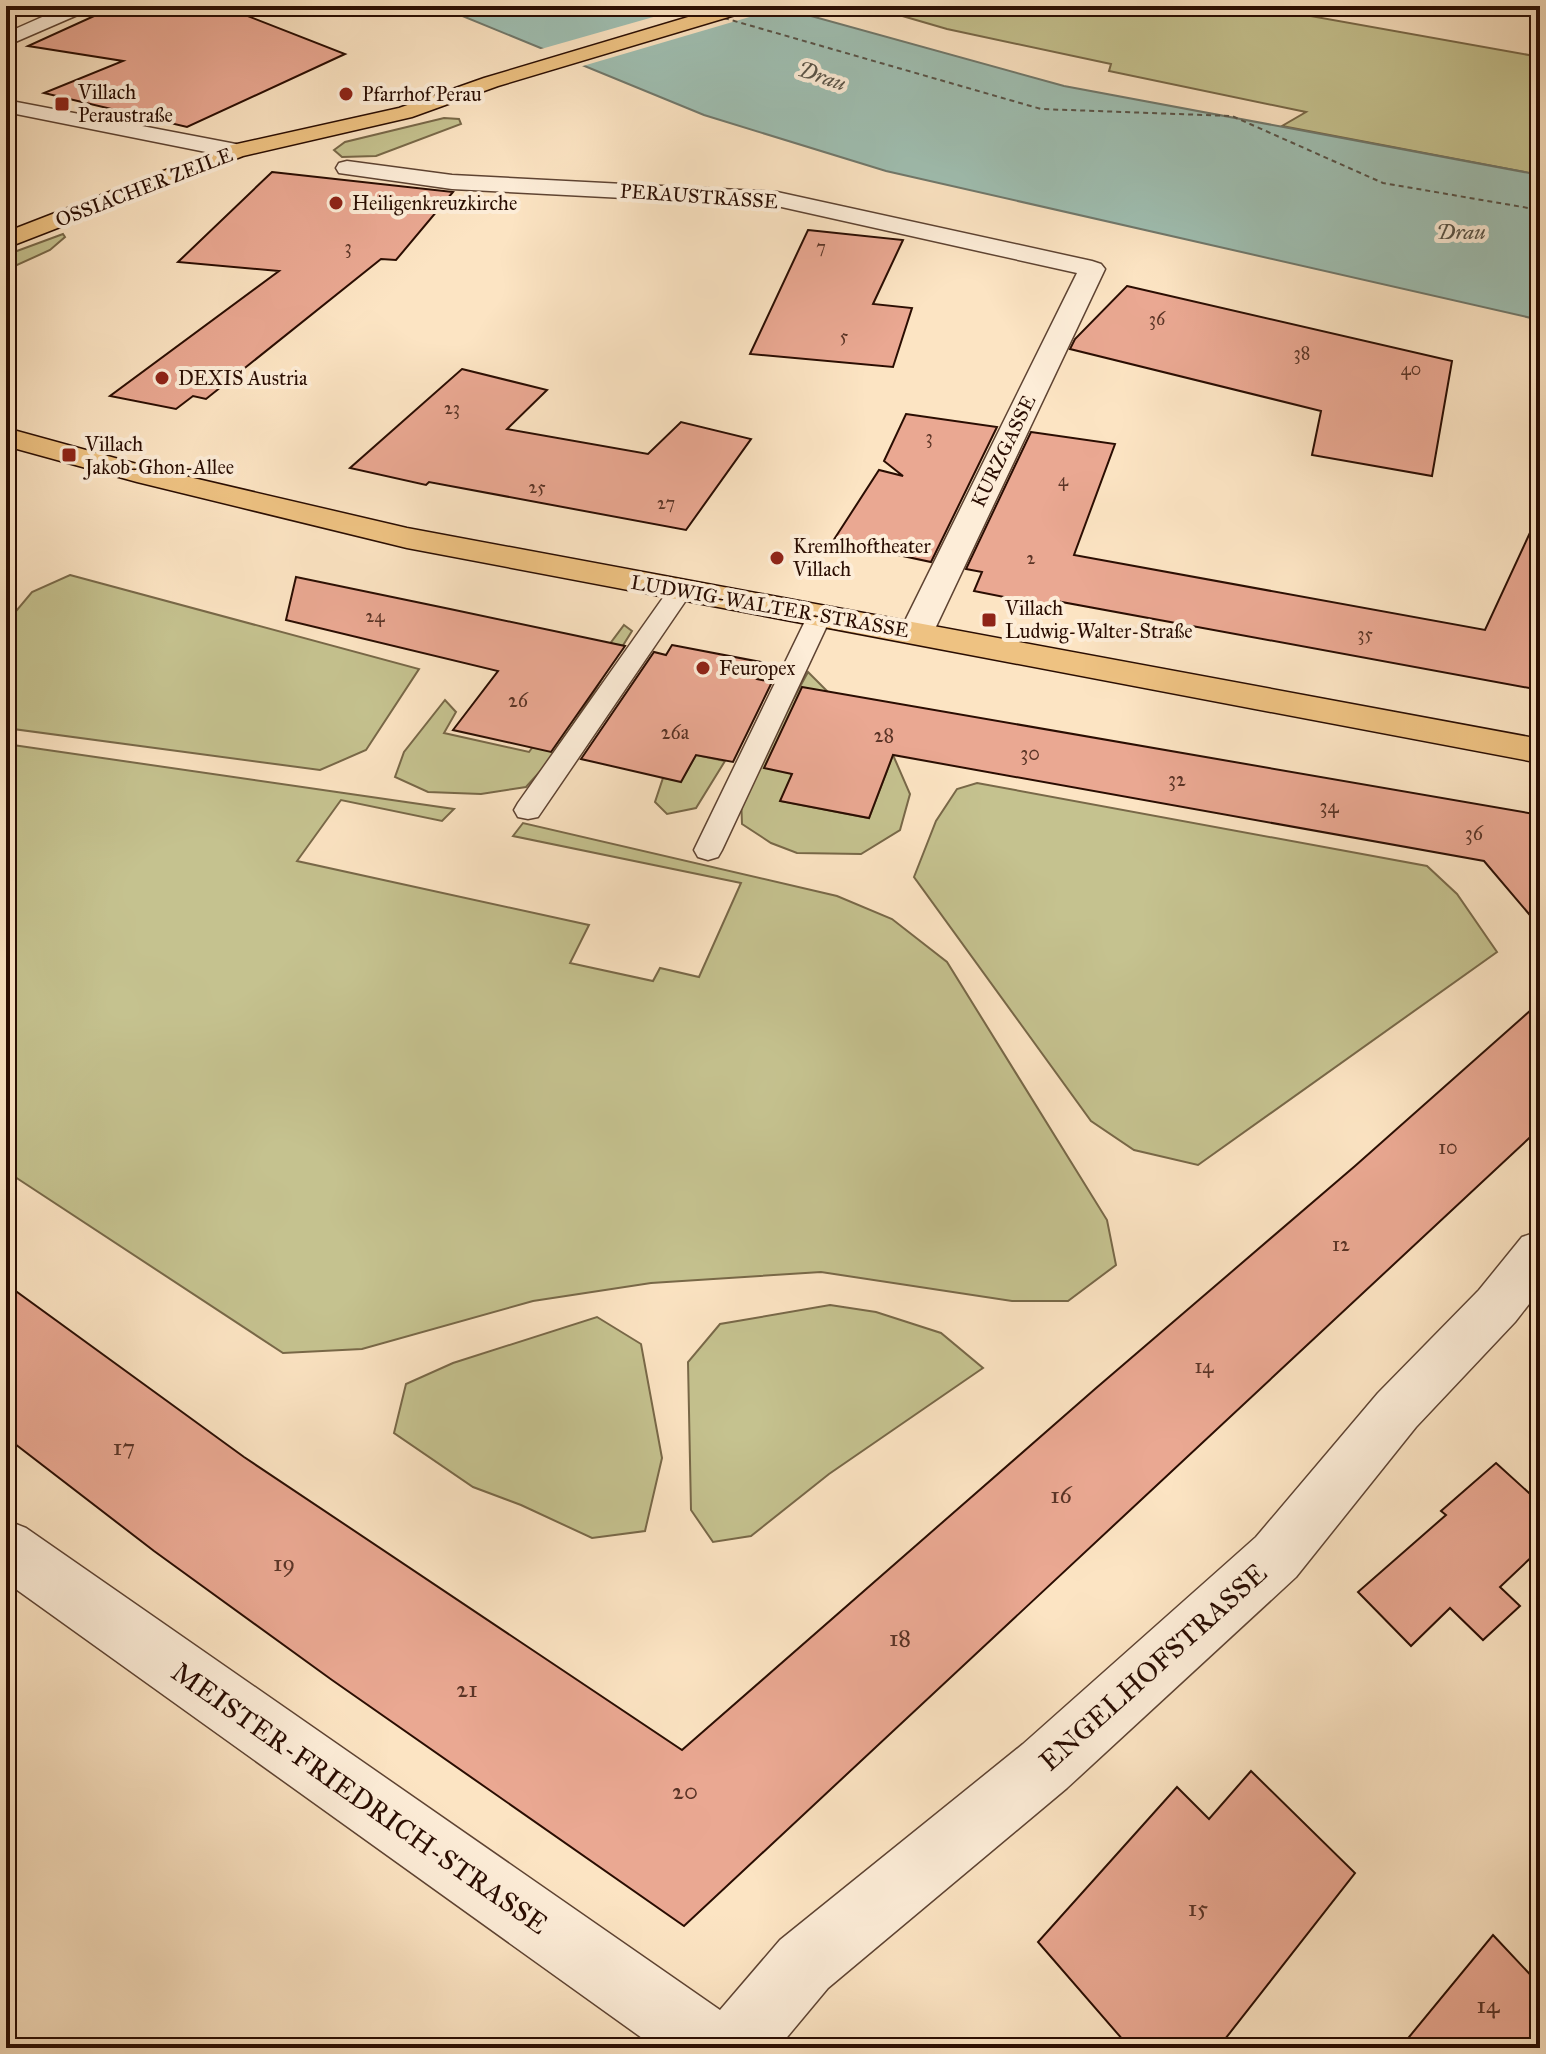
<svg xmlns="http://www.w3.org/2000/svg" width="1546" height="2054" viewBox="0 0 1546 2054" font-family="'IM FELL Great Primer',serif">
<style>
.green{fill:#c5c28f;stroke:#786848;stroke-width:2}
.water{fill:#9fbfb2;stroke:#70786c;stroke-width:2}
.pier{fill:#fce4c3}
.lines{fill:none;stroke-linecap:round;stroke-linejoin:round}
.ferry{stroke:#595448;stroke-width:2;stroke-dasharray:5 4;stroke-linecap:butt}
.building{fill:#eaa892;stroke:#2a0d02;stroke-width:2}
.lane-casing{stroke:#5e4332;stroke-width:3}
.street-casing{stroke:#5e4332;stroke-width:3}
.primary-casing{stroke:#2a0d02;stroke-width:3}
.lane{fill:#fdedd8;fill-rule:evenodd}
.street{fill:#fdedd8;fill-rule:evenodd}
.primary{fill:#eec282;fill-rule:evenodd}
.poi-dot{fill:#8f2418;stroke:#fdedd8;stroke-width:3}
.labels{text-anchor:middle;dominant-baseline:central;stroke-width:8;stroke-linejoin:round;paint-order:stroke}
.far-number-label{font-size:18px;fill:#5a3426}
.far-poi-label{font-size:20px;fill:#2a0d02;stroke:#fdedd8;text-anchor:start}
.far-street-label{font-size:20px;fill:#2a0d02;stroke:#fdedd8}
.number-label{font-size:20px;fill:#5a3426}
.far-water-label{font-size:22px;font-style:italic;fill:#595448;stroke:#fdedd8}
.near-number-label{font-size:24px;fill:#5a3426}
.near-street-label{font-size:28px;fill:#2a0d02;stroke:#fdedd8}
</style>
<rect width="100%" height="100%" fill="#fce4c3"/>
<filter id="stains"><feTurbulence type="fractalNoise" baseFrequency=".0025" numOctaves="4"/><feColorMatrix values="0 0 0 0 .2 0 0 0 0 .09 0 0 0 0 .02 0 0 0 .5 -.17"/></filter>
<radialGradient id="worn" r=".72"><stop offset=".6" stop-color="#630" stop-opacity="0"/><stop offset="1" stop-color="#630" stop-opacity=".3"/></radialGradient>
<path class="green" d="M868 6H1255L1540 57V175L1282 126 1306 112 1109 71 1111 64 947 29Z
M444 118 459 119 461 124 376 156 342 157 334 150 345 142Z
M63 234 65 237 50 250 6 270V255Z
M70 575 419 669 366 750 320 770 6 728V623L32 592Z
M624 625 632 631 553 757 526 787 481 794 428 792 395 777 404 752 445 700 456 712 444 733 529 752Z
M808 672 828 692 781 801 869 818 893 755 910 794 900 830 861 854 797 853 771 843 742 824 741 795Z
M6 744 454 809 442 821 341 800 297 861 589 925 570 963 653 981 660 968 699 977 741 883 513 836 523 823 837 896 892 919 947 962 1107 1220 1116 1265 1068 1301H1012L821 1272 651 1283 533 1301 362 1349 283 1353 6 1171Z
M696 755 725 761 696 808 667 814 655 802 663 778 681 781Z
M977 783 1427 866 1457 894 1497 952 1198 1165 1134 1150 1091 1121 914 877 936 821 957 789Z
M830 1305 876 1312 941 1333 983 1368 829 1474 751 1536 713 1542 691 1510 688 1362 720 1324Z
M597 1317 641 1344 662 1458 645 1531 592 1538 521 1505 473 1487 394 1433 406 1384 453 1363Z"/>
<path class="water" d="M438 6H775L1064 86 1540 175V320L886 171 704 115Z"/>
<path class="pier" d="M692 6H787L576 68 534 51Z"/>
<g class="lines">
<path class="ferry" d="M681 6 703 12
M724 18 1041 109 1232 116 1383 183 1540 210"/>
</g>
<path class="building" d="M116 6H222L345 54 187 127 44 93 123 61 28 46Z
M272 172 453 192 396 260 381 259 206 399 193 396 176 409 110 396 279 271 178 262Z
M808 230 903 240 873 304 912 308 893 367 750 354Z
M1127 286 1452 361 1432 476 1312 455 1321 411 1070 349 1075 339Z
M462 369 547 390 507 429 648 454 681 422 751 439 686 530 429 482 426 485 350 468Z
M906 414 997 427 931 562 833 541 879 470 903 476 884 461Z
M1031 432 1115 444 1074 555 1485 630 1540 511V690L1056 601 1054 607 974 591 982 572 966 569Z
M296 577 450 609 625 646 551 752 453 730 498 671 286 620Z
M672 645 766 663 757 679 772 682 733 762 696 755 681 782 581 759 654 652 666 655Z
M802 687 1540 815V927L1484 861 893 755 869 818 780 801 792 774 764 768Z
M1540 1002V1128L684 1926 332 1680 154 1551 6 1437V1284L244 1457 682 1750 1095 1389 1355 1166Z
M1496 1463 1540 1503V1549L1500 1587 1520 1606 1483 1640 1450 1608 1411 1646 1358 1592 1446 1515 1441 1511Z
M1251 1771 1355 1873 1218 2048H1130L1038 1942 1177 1787 1209 1819Z
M1493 1935 1540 1985V2048H1400Z"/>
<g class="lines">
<defs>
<path id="lane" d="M681 583 690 585 693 590 538 817 528 819 518 817 514 810 518 803 672 585Z
M820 608 829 610 832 615 722 850 718 857 708 860 698 857 694 850 808 615 811 610Z"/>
<path id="street" d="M67 6H91L89 10 6 46V33Z
M6 100 236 144 247 151 236 158 6 112Z
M347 161 452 175 777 192 1092 261 1101 264 1105 269 933 633 928 640 916 643 904 640 899 633 1077 273 777 206 452 189 339 173 336 168 339 163Z
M1540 1231V1290L1515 1322 1416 1427 1296 1577 1067 1788 828 1988 778 2048H656L6 1582V1520L26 1528 720 2010 780 1940 1023 1744 1256 1537 1378 1393 1479 1290 1522 1237Z"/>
<path id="primary" d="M725 6H754L752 10 498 86 412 117 243 156 6 248V232L228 146 399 108 484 78Z
M6 428 155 469 407 528 1540 739V763L407 548 137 482 6 446Z"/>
</defs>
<use href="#lane" class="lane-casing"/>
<use href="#street" class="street-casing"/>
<use href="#primary" class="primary-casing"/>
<use href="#lane" class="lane"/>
<use href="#street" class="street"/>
<use href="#primary" class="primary"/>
</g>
<g class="poi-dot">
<circle cx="346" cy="94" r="8"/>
<rect x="54" y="96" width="16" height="16" rx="4"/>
<circle cx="336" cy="203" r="8"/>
<circle cx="162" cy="378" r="8"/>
<rect x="61" y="447" width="16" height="16" rx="4"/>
<circle cx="777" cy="558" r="8"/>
<rect x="981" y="612" width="16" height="16" rx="4"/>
<circle cx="703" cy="668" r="8"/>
</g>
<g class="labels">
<g class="far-number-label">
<text x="348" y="247">3</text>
<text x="821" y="247">7</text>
<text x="1157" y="319">36</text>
<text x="844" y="336">5</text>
<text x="1302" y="353">38</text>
<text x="1411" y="369">40</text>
<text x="452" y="408">23</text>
<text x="929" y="437">3</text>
<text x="1063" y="480">4</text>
<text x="537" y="487">25</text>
<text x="666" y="503">27</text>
<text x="1031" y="558">2</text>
<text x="375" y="616">24</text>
<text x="1365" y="634">35</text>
</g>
<g class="far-poi-label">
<text x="78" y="92">Villach<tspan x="78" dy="23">Peraustraße</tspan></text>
<text x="362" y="94">Pfarrhof Perau</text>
<text x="352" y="203">Heiligenkreuzkirche</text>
<text x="178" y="378">DEXIS Austria</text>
<text x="85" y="444">Villach<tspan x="85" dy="23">Jakob-Ghon-Allee</tspan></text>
<text x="793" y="546">Kremlhoftheater<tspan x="793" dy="23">Villach</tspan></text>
<text x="1005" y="608">Villach<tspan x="1005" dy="23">Ludwig-Walter-Straße</tspan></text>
<text x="719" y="668">Feuropex</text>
</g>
<g class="far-street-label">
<text transform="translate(144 187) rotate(-21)">OSSIACHER ZEILE</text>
<text transform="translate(699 196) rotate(4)">PERAUSTRASSE</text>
<text transform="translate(1003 451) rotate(-64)">KURZGASSE</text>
<text transform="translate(770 606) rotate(10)">LUDWIG-WALTER-STRASSE</text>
</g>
<g class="number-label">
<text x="518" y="700">26</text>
<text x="675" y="732">26a</text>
<text x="884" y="735">28</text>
<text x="1030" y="753">30</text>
<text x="1177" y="779">32</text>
<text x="1329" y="806">34</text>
<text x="1474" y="833">36</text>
<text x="1448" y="1147">10</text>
<text x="1341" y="1244">12</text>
<text x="1204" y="1366">14</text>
</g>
<g class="far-water-label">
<text transform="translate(822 76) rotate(19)">Drau</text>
<text x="1461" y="231">Drau</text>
</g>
<g class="near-number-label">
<text x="124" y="1447">17</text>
<text x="1061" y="1495">16</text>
<text x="284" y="1563">19</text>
<text x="900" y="1638">18</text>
<text x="467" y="1689">21</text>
<text x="685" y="1791">20</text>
<text x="1198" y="1908">15</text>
<text x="1488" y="2005">14</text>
</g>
<g class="near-street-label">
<text transform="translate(1153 1667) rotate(-42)">ENGELHOFSTRASSE</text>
<text transform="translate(360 1798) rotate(35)">MEISTER-FRIEDRICH-STRASSE</text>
</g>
</g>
<rect width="1546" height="2054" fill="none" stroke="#fce4c3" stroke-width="32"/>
<rect x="8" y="8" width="1530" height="2038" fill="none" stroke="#2a0d02" stroke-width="4"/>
<rect x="16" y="16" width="1514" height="2022" fill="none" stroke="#2a0d02" stroke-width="2"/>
<rect width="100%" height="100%" filter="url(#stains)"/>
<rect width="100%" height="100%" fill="url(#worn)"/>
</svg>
